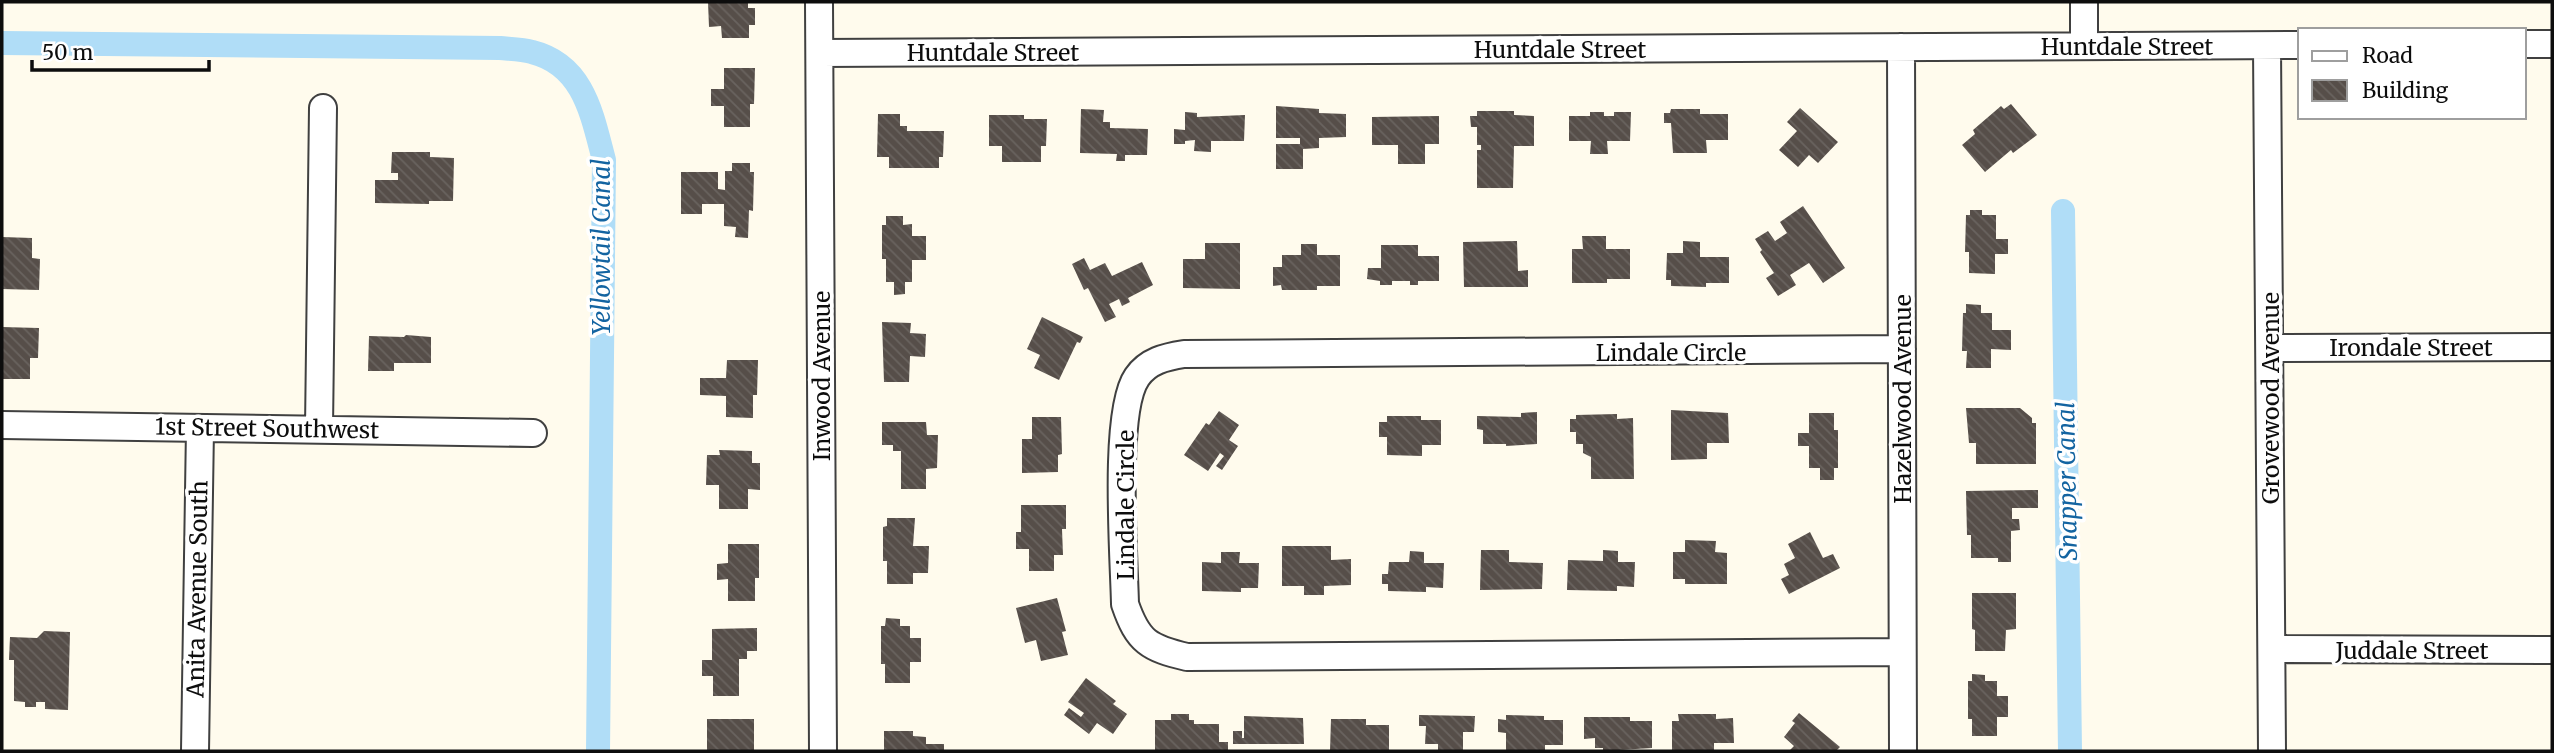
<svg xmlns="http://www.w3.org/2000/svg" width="2554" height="753" viewBox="0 0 2554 753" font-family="Merriweather,serif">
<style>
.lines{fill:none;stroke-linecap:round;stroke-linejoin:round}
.canal{stroke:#b0ddf7;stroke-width:24}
.building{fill:url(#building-back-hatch)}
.minor-casing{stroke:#404040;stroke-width:30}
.minor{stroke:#fff;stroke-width:26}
.labels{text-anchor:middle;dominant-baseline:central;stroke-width:7;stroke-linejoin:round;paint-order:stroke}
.street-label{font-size:23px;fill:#0d0d0d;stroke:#fff}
.water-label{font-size:24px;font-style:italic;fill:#1364a1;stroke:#fff}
</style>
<defs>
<pattern id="building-back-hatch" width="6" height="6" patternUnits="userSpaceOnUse" patternTransform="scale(1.75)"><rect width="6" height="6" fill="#564e49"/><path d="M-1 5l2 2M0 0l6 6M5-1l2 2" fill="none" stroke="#69635f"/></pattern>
</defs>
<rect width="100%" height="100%" fill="#fffbed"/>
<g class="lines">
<path class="canal" d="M2 43 500 48C510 49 522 49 532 52 584 65 592 115 604 160L598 751
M2063 211 2070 751"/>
</g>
<path class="building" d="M708 2H748V8H755V25H749V38H722L721 26 709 27Z
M724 68H755L754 104H750V127H724V106H711V89H724Z
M2011 104 2037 135 2013 153 2011 150 1985 172 1962 145 1975 134 1973 130 2001 106 2004 109Z
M1276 106 1319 109V113L1346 114V137L1319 138V148L1303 149V169H1276V144H1300V138H1276Z
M1800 108 1838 142 1818 163 1809 155 1798 167 1779 150 1797 131 1787 122Z
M1081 109 1104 110 1103 122H1110V128L1148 129 1147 155H1125V161H1116L1117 154 1080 153Z
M1671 109H1700V114H1728V140H1706L1707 153H1673L1671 123H1664V113H1670Z
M1477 111H1514V115L1534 116V146H1514L1513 188H1477V150H1481V145H1477V127H1471L1470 116H1477Z
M1185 112 1197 113V117L1245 115 1244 141H1211V152L1194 151 1195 140 1185 141V144H1174V129L1185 130Z
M1590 112H1604V116H1614V112H1631L1630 141H1607L1608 154H1590L1591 141H1569V116H1590Z
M878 114H900V126H907V131H944L943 157H939V168H889V157H877Z
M989 115H1024V119H1047L1046 146H1041V162H1002V146H989Z
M1439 116V144H1425V164H1398V145H1372V117Z
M392 152H430V157L454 158 453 201H429V204L375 203V180H398V173H391Z
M732 163H750V172H754L753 211 749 210 748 238 735 237 736 227 724 226V204H702V214H681V172H718V189L725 190V171H732Z
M1803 206 1845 268 1823 283 1809 263 1790 275 1796 285 1778 296 1766 278 1774 273 1760 252 1762 250 1755 239 1768 231 1775 241 1787 233 1780 222Z
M1970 210H1982V215H1996V239H2008V254H1995V274L1969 273V252H1965L1966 215H1970Z
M886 216H903V225L912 224V236H926V260H912V282H905V294L894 295V282H886V259H882V225H886Z
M1582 236H1606V249H1630V279H1607V283H1572V249H1583Z
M2 237 32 238V258L40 259 39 290 2 289Z
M1517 241 1518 271 1528 270V287H1464L1463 242Z
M1683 241 1700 242V257H1729V283H1706V287L1671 286V280H1666L1667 253H1683Z
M1205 243H1240V289L1183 288V259H1205Z
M1301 244H1317V255H1340V286H1317V290H1282L1281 285 1273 286V267H1282V255H1301Z
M1381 245H1418V256H1439V281H1418V285H1410V281H1392V285H1380V281L1367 279 1368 268H1381Z
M1084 258 1090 270 1105 263 1112 276 1142 262 1153 285 1128 298 1130 302 1122 306 1119 299 1109 304 1116 317 1105 322 1088 288 1084 290 1072 264Z
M1966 304 1981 305V313H1992V330H2011V350L1991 349V368H1966L1967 351H1962L1963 313H1966Z
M1042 317 1083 337 1080 343 1077 342 1059 380 1034 368 1040 355 1027 349Z
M882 322 911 323 910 333 926 334 925 357 910 356 909 382H884Z
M2 327 39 328 38 358H30V379H2Z
M406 335 431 337V363H394V371H368L369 336 404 337Z
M727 360H758L757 395H753V418L726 417V396L700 395V378H726Z
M1966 408H2020L2032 418V423H2036V464H1976V443H1969Z
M1671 410 1728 413 1729 443H1707V459L1671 460Z
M1219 411 1239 425 1229 440 1238 446 1222 470 1216 466 1224 456 1220 453 1208 471 1184 455 1206 423 1209 425Z
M1537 412V444L1506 446V444H1483V430L1477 429V416L1521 417V413Z
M1809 413H1834V430H1838V468H1834V480H1820V468H1809V446H1798V433H1809Z
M1617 414V419L1633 418 1634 479H1591V457L1583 453V444H1576V432H1570V419H1576V415Z
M1387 416H1421V420H1441V445H1422V456L1387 455V437H1379V422H1387Z
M1032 417H1061L1062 454 1058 455V472L1022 473V439H1032Z
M882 422H926L927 435H938L937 468 926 469V489H901V451H893V445H882Z
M719 450 752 451V463H760V490L748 489V509H719V485H706L707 455H720Z
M2038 490V508H2012V519H2019L2020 530 2011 531V562H1998V558H1971V535H1967L1966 491Z
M1021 505H1066V529H1062L1063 555H1054V571H1029V549H1016V532H1021Z
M887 518H915L913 546H929L928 573H913V584H887V561H883V527L887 526Z
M1810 532 1823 558 1833 554 1840 568 1789 594 1781 579 1789 575 1784 564 1795 558 1788 544Z
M1685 540 1716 541 1715 552 1727 553V584H1685V579H1673V552H1685Z
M728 544H759V578H755V601H728V579L717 580V564L728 563Z
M1282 546H1331V560L1351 559V585L1324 586V595H1304V586H1282Z
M1481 550H1509V562L1543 563 1542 589 1480 590Z
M1603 550 1618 551V562H1635L1634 587 1617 586V591L1567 590 1568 560 1603 561Z
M1410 551 1424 552V563H1444L1443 588 1426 587V592L1388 591V584H1382V574H1388L1389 562H1409Z
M1221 552H1240L1239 563H1259L1258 588H1241V592L1202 591V562L1221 563Z
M1972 593H2016V629L2006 630 2005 651H1975V630L1972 629Z
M1057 598 1066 631 1062 632 1068 655 1041 661 1036 640 1025 643 1016 608Z
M886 618 900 619V626H910V638H921V662H910V683H885V664H881V626H885Z
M757 628V651H747V659H739V696H713V676H702V660H712V629Z
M44 631 70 632 68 710 45 709V702H36V707H25V702L14 701V660H9L10 637 37 638Z
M1972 674 1985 675V681H1997V696H2008V717H1997V736H1972V719H1968V681H1972Z
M1086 678 1116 701 1113 704 1127 714 1113 734 1097 723 1089 734 1064 715 1069 708 1081 717 1084 713 1068 702Z
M1799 713 1840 747 1836 751H1789L1794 746 1784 737 1795 723 1792 721Z
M1171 714H1189V720H1194V724H1219V742H1228V751H1155V720H1171Z
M1678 714H1716V719L1733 718 1734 743H1714V751H1672V721H1679Z
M1419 715 1475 716 1474 732H1463V751H1438V744H1425L1426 726H1419Z
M1506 715 1544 716V720H1563V745H1545V751H1506V733L1498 732V719L1506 720Z
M1244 716 1303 718 1304 744H1233V731H1242V738H1244Z
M1584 717H1630V721H1652V748L1603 751V748H1595V738L1584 739Z
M707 719H754V751H707Z
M1331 719H1366V725H1389V751H1330Z
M884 731H913V736L926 737V744H944V751H884Z"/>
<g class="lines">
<defs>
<path id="minor" d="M819 2 823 751
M2524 44H2552
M2084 46V2
M2267 46 2272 751
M1901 47 1903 751
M820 53 2300 45
M2270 348 2552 347
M1902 349 1184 354C1165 357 1148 361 1137 377 1113 411 1124 557 1125 604 1138 642 1149 648 1187 657L1902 652
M2 425 533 433
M319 428 323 108
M2272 649 2552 650
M195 751 200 428"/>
</defs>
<use href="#minor" class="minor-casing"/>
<use href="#minor" class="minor"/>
</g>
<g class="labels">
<g class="street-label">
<text x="2127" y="46">Huntdale Street</text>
<text x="1560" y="49">Huntdale Street</text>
<text x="993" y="52">Huntdale Street</text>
<text x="2411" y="347">Irondale Street</text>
<text x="1671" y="352">Lindale Circle</text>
<text transform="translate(821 376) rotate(-90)">Inwood Avenue</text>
<text transform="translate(2270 398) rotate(-90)">Grovewood Avenue</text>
<text transform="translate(1902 399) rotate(-90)">Hazelwood Avenue</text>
<text transform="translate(267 428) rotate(1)">1st Street Southwest</text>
<text transform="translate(1125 505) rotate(-90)">Lindale Circle</text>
<text transform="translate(197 589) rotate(-89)">Anita Avenue South</text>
<text x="2412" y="650">Juddale Street</text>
</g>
<g class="water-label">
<text transform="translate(601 247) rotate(-90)">Yellowtail Canal</text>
<text transform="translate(2067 481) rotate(-91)">Snapper Canal</text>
</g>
</g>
<rect width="2554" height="753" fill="none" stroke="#0d0d0d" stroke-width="7"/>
<rect x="2298" y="28" width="228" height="91" fill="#ffffff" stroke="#9e9e9e" stroke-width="2"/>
<rect x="2312" y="51" width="35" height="10" fill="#ffffff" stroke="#9e9e9e" stroke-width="2"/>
<text x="2362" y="63" font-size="21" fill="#0d0d0d">Road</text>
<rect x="2312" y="80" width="35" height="21" fill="url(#building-back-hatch)" stroke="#9e9e9e" stroke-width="2"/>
<text x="2362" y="98" font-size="21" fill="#0d0d0d">Building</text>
<path d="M32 60v10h177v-10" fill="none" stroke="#0d0d0d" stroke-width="3.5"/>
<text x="42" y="60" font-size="21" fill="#0d0d0d" stroke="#ffffff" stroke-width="5" paint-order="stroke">50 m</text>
</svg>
